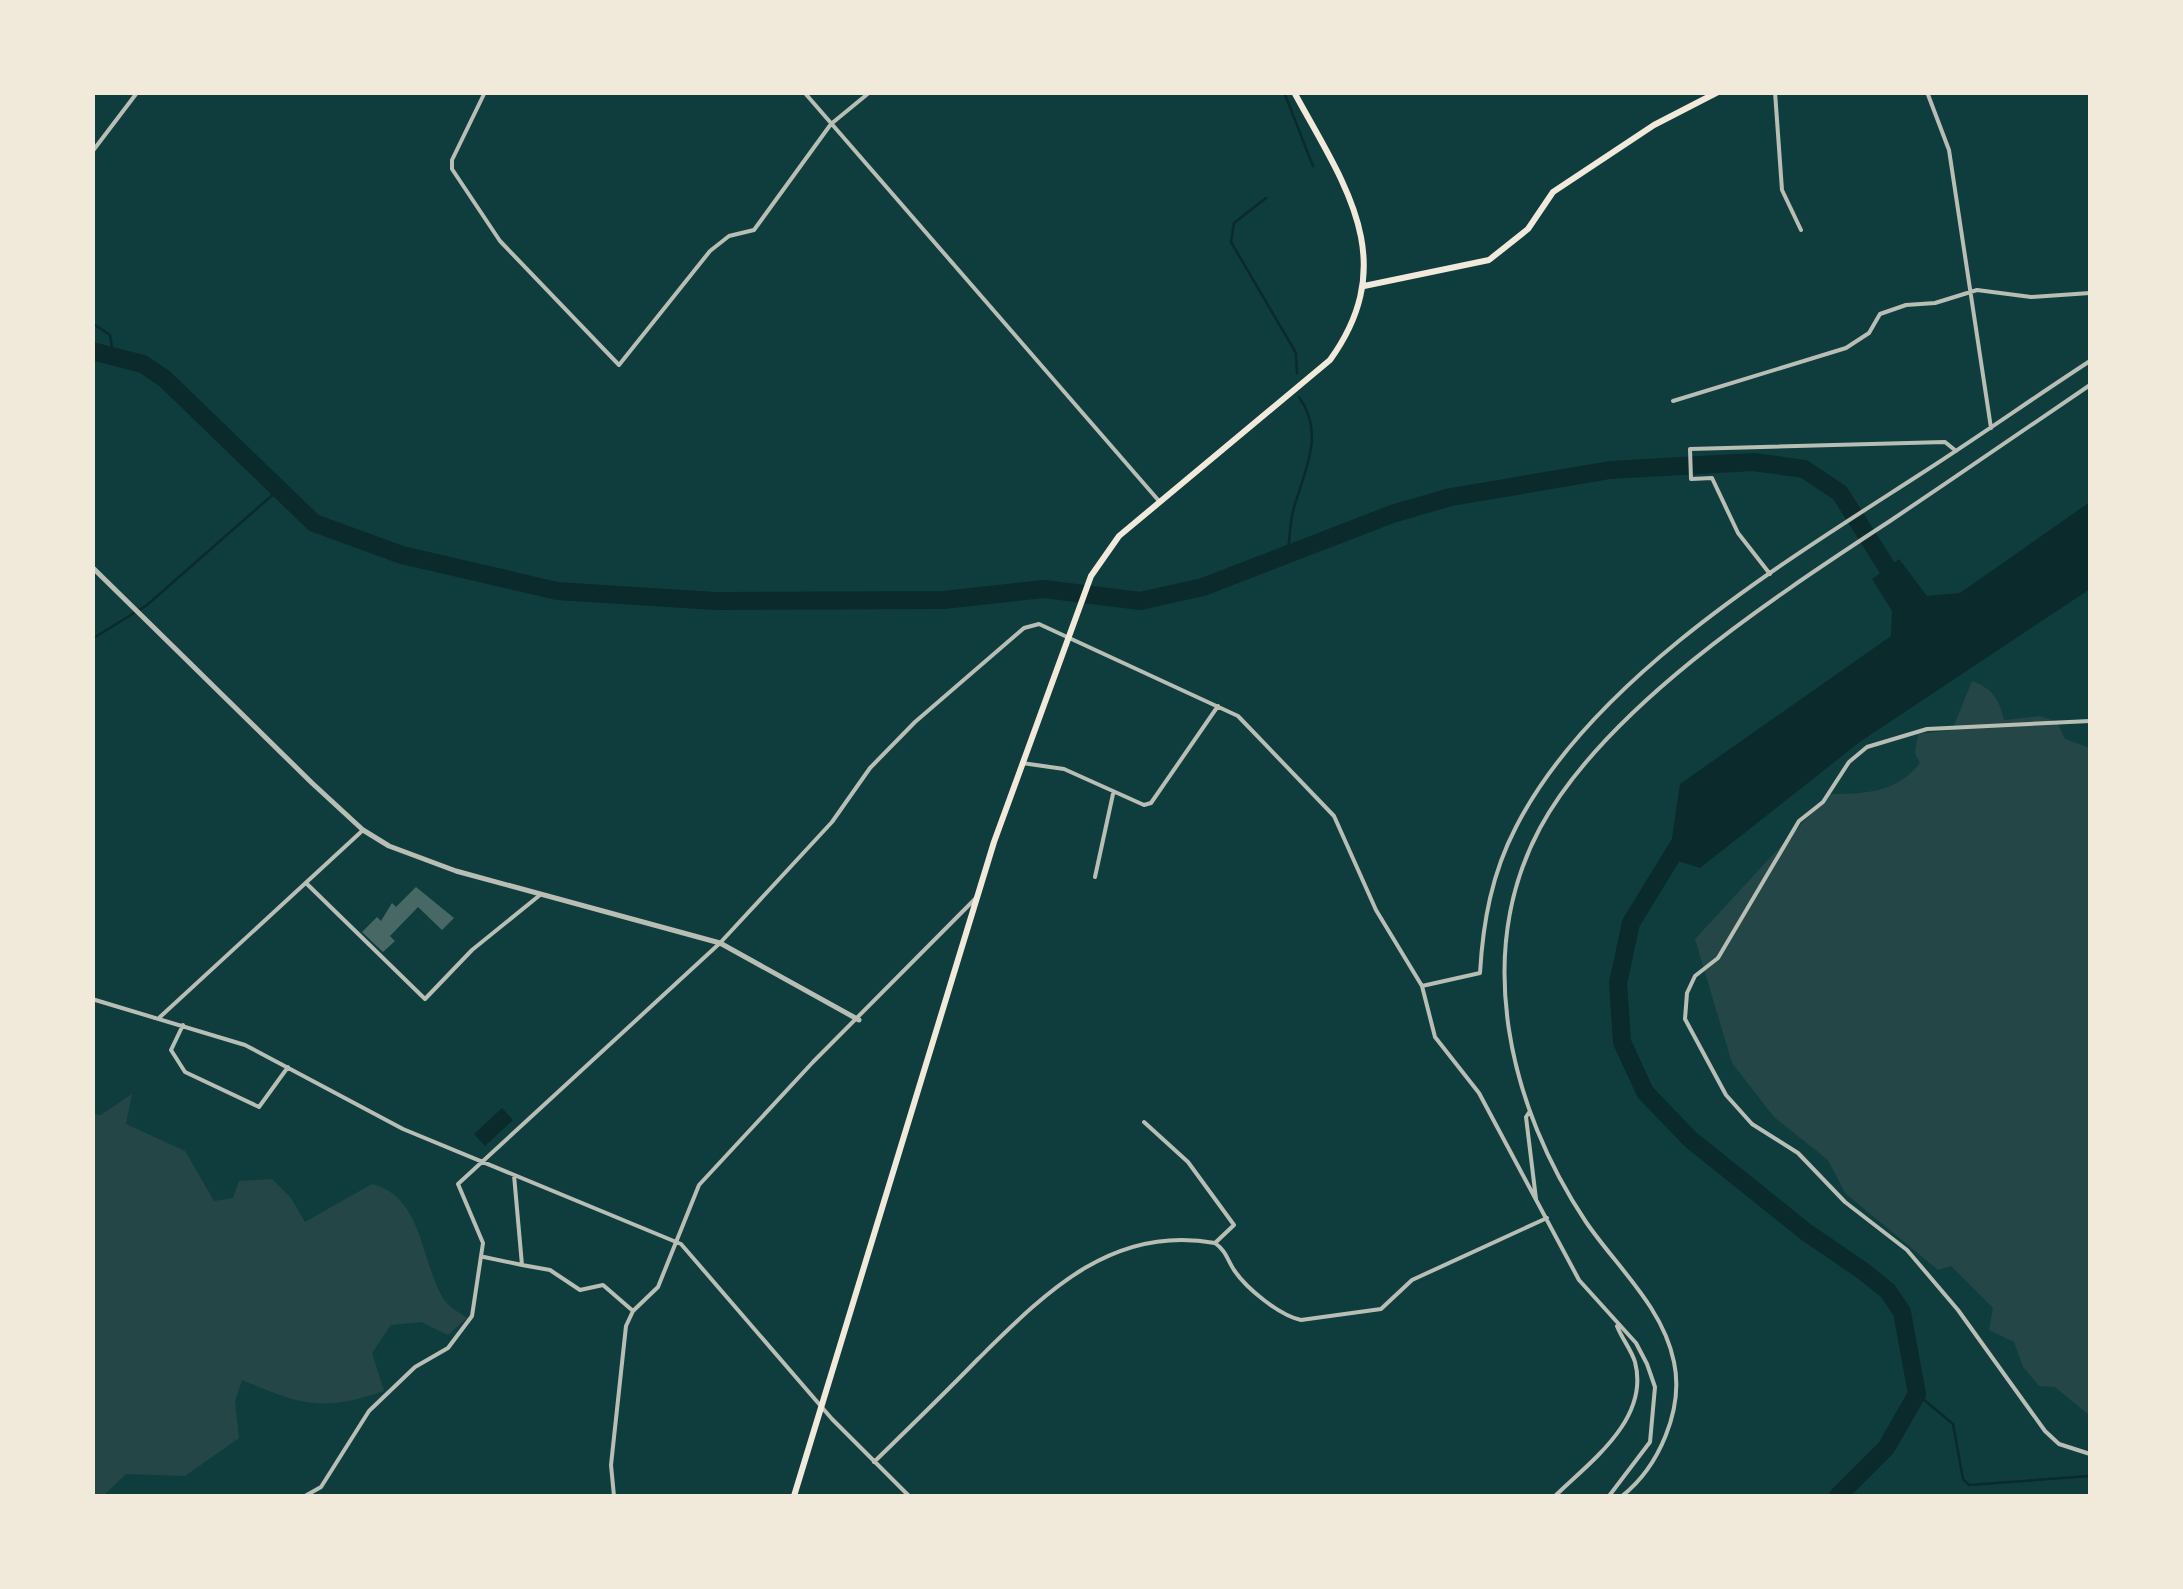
<svg xmlns="http://www.w3.org/2000/svg" width="2183" height="1589" viewBox="0 0 2183 1589" font-family="Montserrat,sans-serif">
<style>
.green{fill:#244646}
.water{fill:#0a2a2b}
.lines{fill:none;stroke-linecap:round;stroke-linejoin:round}
.stream{stroke:#0a2a2b;stroke-width:2.5}
.river{stroke:#0a2a2b;stroke-width:18}
.building{fill:#486865}
.minor{stroke:#b8beb3;stroke-width:4}
.tertiary{stroke:#b8beb3;stroke-width:5}
.primary{stroke:#f1e9da;stroke-width:6}
</style>
<rect width="100%" height="100%" fill="#0f3d3e"/>
<path class="green" d="M1972 681C1993 689 1999 699 2004 720L2040 716 2057 722 2065 739 2090 748V1416L2055 1387 2039 1386 2023 1367 2014 1342 1989 1330 1993 1308 1951 1266 1938 1270 1845 1193 1828 1160 1774 1117 1732 1063 1695 939 1829 794C1866 794 1896 793 1920 763L1915 753 1918 734 1952 730Z
M132 1094 126 1124 185 1151 214 1201 233 1198 239 1181 272 1179 291 1198 305 1222 372 1184C423 1197 420 1259 443 1298 448 1307 459 1312 467 1318L448 1335 421 1322 391 1325 372 1353 384 1391C321 1412 302 1405 242 1380L235 1401 239 1438 185 1476 126 1474 103 1496H93V1114L101 1115Z"/>
<path class="water" d="M2090 502V589L1861 741 1700 868 1669 858 1680 784 1891 636 1892 611 1872 579 1899 559 1927 596 1960 593Z
M502 1108 513 1120 485 1146 474 1134Z"/>
<g class="lines">
<path class="stream" d="M1284 92 1313 166
M1266 198 1234 223 1231 242 1296 353 1297 373
M92 323 110 335 113 354
M1288 554C1289 541 1290 528 1292 515 1302 474 1327 436 1299 397
M92 639 147 605 277 491
M1917 1394 1953 1424 1963 1479 1969 1485 2090 1476"/>
<path class="river" d="M92 351 143 364 165 379 314 523 402 555 557 591 715 601 943 600 1044 589 1140 601 1203 587 1392 514 1451 497 1610 470 1754 462 1804 469 1840 493 1898 585
M1683 838 1631 923 1618 983 1622 1042 1645 1092 1690 1139 1806 1232 1863 1271 1888 1291 1902 1312 1917 1394 1886 1448 1838 1496"/>
</g>
<path class="building" d="M416 887 454 918 442 930 418 907 390 936 395 941 383 952 362 932 377 917 381 921 392 903 396 907Z"/>
<g class="lines">
<path class="minor" d="M485 92 452 160V169L500 241 619 365 710 251 729 236 754 230 831 124 870 92
M804 92 1159 501
M1775 92 1782 190 1801 230
M1927 92 1949 150 1991 428
M92 152 136 94
M1673 401 1846 348 1869 333 1880 314 1906 305 1935 303 1977 290 2031 297 2090 293
M1770 574 1738 533 1712 478 1691 479 1690 449 1945 442 1956 451
M2090 721 1927 729 1867 747 1849 762 1823 802 1799 821 1718 958 1695 976 1687 993 1685 1019 1726 1095 1752 1124 1798 1153 1845 1202 1907 1250 1958 1310 2045 1431 2059 1444 2090 1454
M1022 763 1064 769 1144 805 1151 803 1218 706
M1095 877 1113 794
M307 884 425 999 472 950 540 895
M1422 986 1480 973C1483 921 1492 873 1516 827 1592 678 1783 563 1919 475 1977 438 2033 398 2090 361
M92 999 245 1045 403 1129 681 1244 832 1419 909 1496
M160 1017 362 831
M183 1025 171 1050 185 1072 259 1107 288 1067
M1530 1111 1526 1117 1536 1199
M1144 1122 1188 1162 1234 1225 1215 1243
M484 1257 522 1265 514 1175
M522 1265 550 1270 580 1290 603 1285 633 1311
M874 1462C909 1428 944 1394 978 1359 1045 1293 1112 1224 1215 1243 1226 1251 1227 1259 1234 1270 1247 1289 1279 1315 1301 1320L1381 1309 1412 1280 1547 1218
M305 1496 321 1487 369 1411 415 1367 448 1348 472 1316 483 1243 458 1184 720 943 832 822 870 768 915 722 1024 628 1039 624 1238 716 1334 816 1376 910 1422 986 1435 1037 1479 1093 1579 1280 1636 1343 1647 1364 1655 1387 1650 1442 1609 1496
M614 1496 611 1465 626 1326 633 1311 658 1287 699 1185 813 1062 977 897
M1555 1496C1591 1461 1650 1419 1635 1362 1631 1349 1622 1339 1617 1326
M1622 1496C1659 1467 1684 1409 1674 1362 1663 1307 1616 1266 1586 1222 1510 1108 1472 955 1540 828 1606 706 1776 596 1890 521 1957 476 2024 430 2090 385"/>
<path class="tertiary" d="M92 567 312 783 363 830 389 846 456 871 720 943 859 1020"/>
<path class="primary" d="M1364 286 1489 260 1528 229 1553 192 1654 125 1718 92
M794 1496 994 842 1091 576 1119 536 1330 360C1402 260 1344 184 1294 92"/>
</g>
<rect width="2183" height="1589" fill="none" stroke="#f1e9da" stroke-width="190"/>
</svg>
